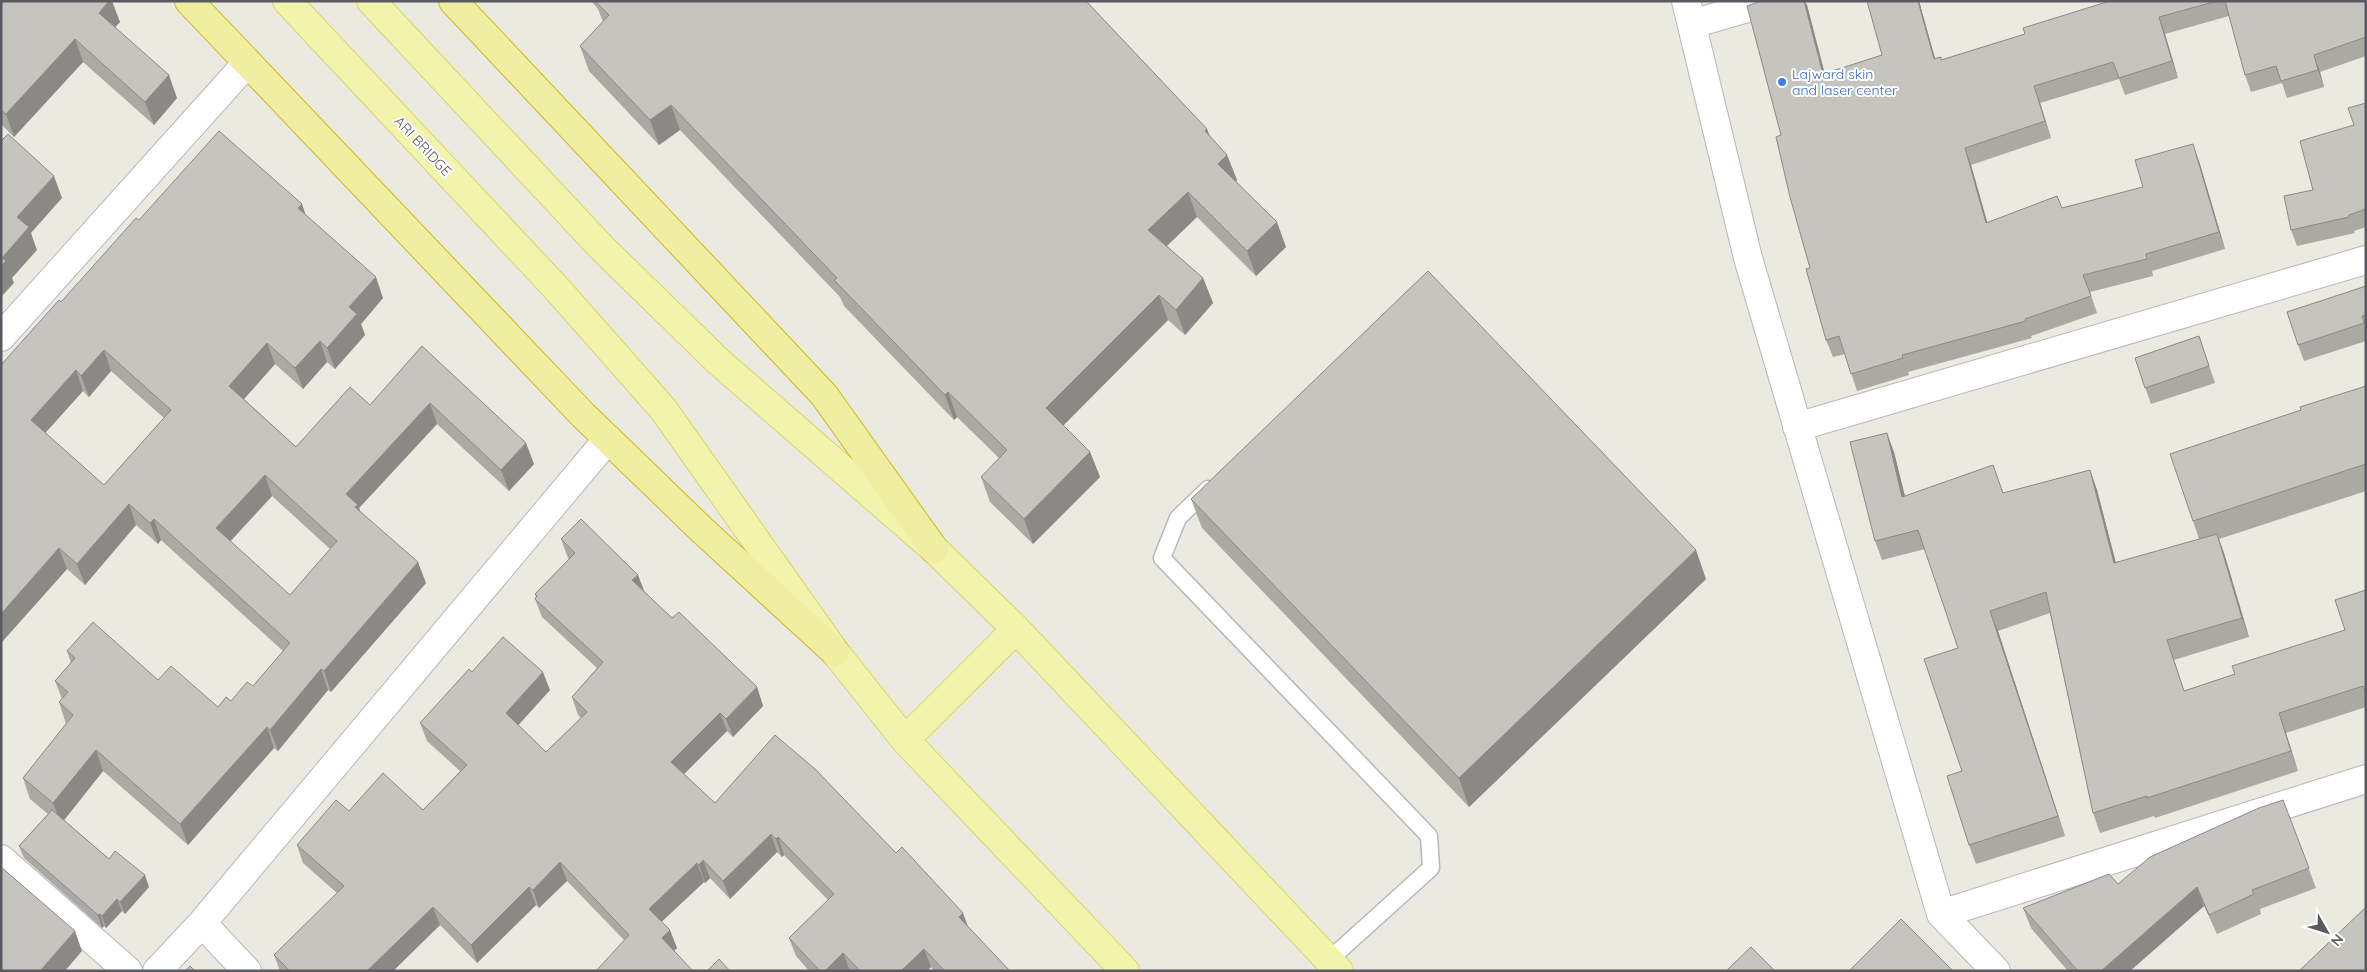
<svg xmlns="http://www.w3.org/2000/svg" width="2367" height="972" viewBox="0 0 2367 972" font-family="Quicksand,sans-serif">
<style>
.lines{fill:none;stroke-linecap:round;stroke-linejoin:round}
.service-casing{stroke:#b6b7bc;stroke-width:19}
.minor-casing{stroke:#b6b7bc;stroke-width:30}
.primary-casing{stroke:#ded266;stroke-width:30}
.trunk-casing{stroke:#cfb81d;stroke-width:30}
.service{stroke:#fff;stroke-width:16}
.minor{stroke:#fff;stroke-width:28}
.primary{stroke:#f2f4ad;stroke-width:28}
.trunk{stroke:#f0eea0;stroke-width:28}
.wall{fill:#aaa9a3;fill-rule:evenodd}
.shaded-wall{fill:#8b8985}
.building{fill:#c6c4be;stroke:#8b8985;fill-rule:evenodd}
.shop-dot{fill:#3f7fe0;stroke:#fff;stroke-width:2}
.labels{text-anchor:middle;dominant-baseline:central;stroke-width:4;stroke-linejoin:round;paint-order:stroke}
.shop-label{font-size:14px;fill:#366cbe;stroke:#fff;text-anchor:start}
.street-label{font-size:14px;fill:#595b60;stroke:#fff}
</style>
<rect width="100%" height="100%" fill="#eaeae1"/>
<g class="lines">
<defs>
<path id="service" d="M1208 489 1178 518 1162 558 1429 836 1431 868 1329 960"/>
<path id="minor" d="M1686 1 1748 258 1941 914 1996 971
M1692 24 1771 1
M1 337 247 63
M1797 427 2366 260
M1 859 128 971
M1941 914 2366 779
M202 923 247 971
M157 971 202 923 608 439"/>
<path id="primary" d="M287 1 558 290 663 409 835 652 905 740 1125 971
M371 1 602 248 719 362 934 549 1016 629 1339 971
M905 740 1016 629"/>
<path id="trunk" d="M189 1 583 415 702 530 835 652
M453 1 824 395 934 549"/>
</defs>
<use href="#service" class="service-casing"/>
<use href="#minor" class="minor-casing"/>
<use href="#primary" class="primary-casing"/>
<use href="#trunk" class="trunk-casing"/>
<use href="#service" class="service"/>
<use href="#minor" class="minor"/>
<use href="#primary" class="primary"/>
<use href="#trunk" class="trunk"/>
</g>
<path class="wall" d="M1 1 120 22 115 27 177 98 154 125 83 62 14 137 1 124Z
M591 1H1086L1207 129 1210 136 1227 155 1237 180 1236 181 1286 247 1256 276 1197 217 1167 246 1203 278 1213 303 1185 335 1168 320 1063 425 1090 452 1100 477 1033 544 990 502 981 477 999 458 957 417 954 420 844 306 840 297 680 130 659 145 589 71 580 46 603 22 598 9Z
M1919 1 1935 59 1941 60 2025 34 2110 1H2366V56L2320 72 2324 87 2287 98 2282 83 2251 92 2245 75 2229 16 2165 34 2178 78 2125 95 2119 79 2040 103 2051 138 1971 165 1987 222 2062 208 2143 187 2199 161 2225 249 2152 271 2153 276 2090 292 2097 313 2031 336 2032 338 1908 372 1909 375 1857 391 1845 354 1833 357 1826 340 1781 135 1807 5 1825 74 1882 55Z
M2366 103V227L2354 231 2355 233 2297 246 2291 230 2313 190 2354 125Z
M305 214 383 298 361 324 365 335 335 369 327 362 303 389 275 364 244 399 296 447 370 405 422 346 534 464 509 491 437 424 359 508 360 512 426 583 331 692 328 690 278 751 274 748 188 845 103 771 64 820 109 859 149 887 125 914 122 911 106 928 104 926 102 928 24 858 19 846 48 814 30 799 23 778 66 724 59 702 62 699 55 681 71 663 67 651 158 680 218 707 231 701 253 686 283 651 161 540 158 544 136 525 85 585 67 569 1 643V365L139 220ZM111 371 164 418 104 485 45 433 83 391 89 397ZM272 496 330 549 290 595 230 542Z
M2366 286V341L2304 361 2298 345Z
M2199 336 2215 383 2151 404 2135 358Z
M2366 386V491L2219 539 2224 553 2249 637 2174 660 2184 691 2235 674 2345 630 2366 590V707L2286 733 2298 771 2155 818 2154 816 2100 833 2093 813 2050 613 1998 631 2065 836 1976 864 1969 845 1962 771 1958 648 1925 549 1882 560 1875 541 1894 452 1904 496 2003 493 2090 470 2097 490 2116 563 2199 539 2193 521 2301 410Z
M1191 499 1706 579 1469 807 1202 528Z
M561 539 644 592 672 618 757 687 763 706 733 737 727 731 684 774 715 803 968 927 1010 971H934L931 967 927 971H809L796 956 789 938 828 900 784 855 782 857 777 852 730 899 710 878 705 883 704 882 661 922 677 948 674 951 624 940 567 881 539 908 536 905 477 963 440 925 393 971H280L274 955 337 893 303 863 297 845 349 811 423 810 460 771 427 741 420 723 472 672 550 690 518 725 546 752 581 718 578 715 572 697 597 668 542 617 535 599 536 598 535 594 569 559 568 558Z
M2283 800 2316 888 2260 909 2261 914 2217 934 2204 906 2130 971H2068L2031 928 2023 908 2118 884Z"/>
<path class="shaded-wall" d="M109 1H112L120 22 107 36 99 13Z
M1804 1H1805L1807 5 1829 91 1823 74Z
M1918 1H1919L1940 76 1934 59Z
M2159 17 2165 34 2178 78 2172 61Z
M75 39 83 62 14 137 6 114Z
M2314 55 2320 72 2324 87 2318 70Z
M169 75 177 98 154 125 145 102Z
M2034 86 2040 103 2051 138 2045 121Z
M671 105 680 130 659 145 650 120Z
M1207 129 1216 154 1205 131Z
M2193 144 2199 161 2225 249 2219 232Z
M1965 148 1971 165 1992 239 1986 223Z
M1227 155 1237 180 1228 189 1218 164Z
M54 176 62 198 31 233 37 250 12 278 14 283 1 297V266L2 258 17 217Z
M1188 192 1197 217 1157 255 1148 230Z
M302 204 309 225 298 208Z
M1277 222 1286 247 1256 276 1247 251Z
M376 277 383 298 361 324 365 335 335 369 327 348 349 307Z
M1203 278 1213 303 1185 335 1176 310Z
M1159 295 1168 320 1055 434 1046 408Z
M320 341 327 362 303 389 295 368Z
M267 343 275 364 237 407 229 386Z
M104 350 111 371 89 397 81 376Z
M76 370 83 391 38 441 31 420Z
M948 392 957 417 954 420 945 395Z
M430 403 437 424 359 508 366 526 346 494Z
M1887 433 1894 452 1910 516 1902 497Z
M526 443 534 464 509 491 501 470Z
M1090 452 1100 477 1033 544 1024 519Z
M2090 470 2097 490 2121 583 2114 563Z
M265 475 272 496 223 549 216 528Z
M129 504 136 525 85 585 77 564Z
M154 519 161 540 158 544 150 523Z
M2217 534 2224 553 2249 637 2242 618Z
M59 548 67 569 1 643V614Z
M1696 550 1706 579 1469 807 1459 778Z
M418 562 426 583 331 692 324 671Z
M638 575 645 593 632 580Z
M1990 611 1998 631 2065 836 2058 816Z
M321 669 328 690 278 751 270 730Z
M543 672 550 690 513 731 506 713Z
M757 687 763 706 733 737 726 719Z
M720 713 727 731 678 780 671 762Z
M2279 713 2286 733 2298 771 2291 751Z
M267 727 274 748 188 845 180 824Z
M96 750 103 771 61 824 53 803Z
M771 834 777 852 730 899 723 881Z
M778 837 784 855 782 857 776 839Z
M703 860 710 878 705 883 699 865Z
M560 862 567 881 539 908 533 890Z
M697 863 704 882 655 928 649 909Z
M145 875 149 887 125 914 120 902Z
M529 887 536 905 477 963 471 945Z
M2197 887 2204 906 2130 971H2101Z
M117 899 122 911 106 928 102 916Z
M433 907 440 925 393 971H367Z
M963 913 970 932 959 917Z
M100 914 104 926 102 928 98 915Z
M670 930 677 948 668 957 662 938Z
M75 931 82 951 65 971H40Z
M924 949 931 967 927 971H901Z
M843 953 850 971H825Z"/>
<path class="building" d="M1 1H109L99 13 169 75 145 102 75 39 6 114 1 110Z
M597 1H1086L1207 129 1205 131 1227 155 1218 164 1277 222 1247 251 1188 192 1148 230 1203 278 1176 310 1159 295 1046 408 1090 452 1024 519 981 477 1007 450 948 392 945 395 834 280 837 278 671 105 650 120 580 46 609 15 596 2Z
M1761 1H1804L1823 74 1882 55 1867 1H1918L1934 59 1941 57V60L2025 34 2023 28 2110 1H2217L2159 17 2172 61 2119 78 2113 62 2034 86 2045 121 1965 148 1986 223 2057 196 2062 208 2143 187 2135 160 2193 144 2219 232 2146 254 2147 259 2083 275 2091 296 2025 319 2026 321 1902 355 1903 358 1851 374 1839 336 1826 340 1806 269 1810 268 1790 197 1776 137 1781 135 1747 6Z
M2225 1H2366V37L2314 55 2318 70 2281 81 2276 66 2245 75Z
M2366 103V209L2349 215V217L2291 230 2284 196 2313 190 2300 141 2354 125 2348 108Z
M219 131 302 204 298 208 376 277 349 307 357 314 327 348 320 341 295 368 267 343 229 386 296 447 350 387 370 405 422 346 526 443 501 470 430 403 346 494 358 505 355 507 418 562 324 671 321 669 270 730 267 727 180 824 96 750 53 803 23 778 73 715 59 702 68 692 55 681 75 658 67 651 93 622 158 680 171 666 218 707 226 697 231 701 247 682 253 686 290 643 154 519 150 523 129 504 77 564 59 548 1 614V365L59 300 61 302 136 218 139 220ZM104 350 171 410 104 485 31 420 76 370 81 376ZM265 475 337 541 290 595 216 528Z
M8 134 54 176 17 217 29 227 2 258 6 261 1 266V141Z
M1428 271 1696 550 1459 778 1191 499Z
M2366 286V315L2362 316 2364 323 2298 345 2287 312Z
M2199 336 2209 366 2145 388 2135 358Z
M2366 386V464L2193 521 2170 454 2301 410 2300 407Z
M1887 433 1902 497 1993 465 2003 493 2090 470 2114 563 2217 534 2242 618 2167 640 2184 691 2235 674 2232 666 2345 630 2335 600 2366 590V694L2363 686 2279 713 2291 751 2147 798V796L2093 813 2046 592 1990 611 2058 816 1969 845 1947 776 1962 771 1924 659 1958 648 1918 530 1875 541 1850 442Z
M581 519 638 575 632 580 672 618 679 612 757 687 726 719 720 713 671 762 715 803 775 735 815 769 896 853 902 847 963 913 959 917 1010 971H945L924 949 901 971H860L843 953 825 971H820L789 938 834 894 778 837 776 839 771 834 723 881 703 860 699 865 697 863 649 909 670 930 662 938 693 971H596L629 935 560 862 533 890 529 887 471 945 433 907 367 971H290L274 955 344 886 297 845 336 800 349 811 383 773 423 810 467 765 420 723 469 669 472 672 503 637 543 672 506 713 546 752 587 712 572 697 603 662 535 599 537 596 535 594 575 553 561 539Z
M2283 800 2309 868 2252 890 2254 894 2209 915 2197 887 2101 971H2078L2023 908 2109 874 2118 884 2150 857 2259 808Z
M52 810 109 859 115 851 145 875 120 902 117 899 102 916 100 914 98 915 19 846Z
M1 867 75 931 40 971H1Z
M2366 907V971H2299Z
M1901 919 1953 971H1849Z
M1751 947 1775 971H1726Z
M719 959 730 971H707Z
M190 966 195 971H185Z"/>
<circle class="shop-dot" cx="1782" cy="82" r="5"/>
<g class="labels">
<g class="shop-label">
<text x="1792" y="74">Lajward skin<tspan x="1792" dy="16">and laser center</tspan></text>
</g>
<g class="street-label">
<text transform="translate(423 146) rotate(47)">ARI BRIDGE</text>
</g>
</g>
<rect width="2367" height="972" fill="none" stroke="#595b60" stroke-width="5"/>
<g transform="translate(2327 932) rotate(129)" stroke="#ffffff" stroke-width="4" paint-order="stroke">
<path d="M0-4L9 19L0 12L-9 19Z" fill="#595b60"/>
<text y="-8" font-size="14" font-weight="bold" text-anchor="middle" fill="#595b60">N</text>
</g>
</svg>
